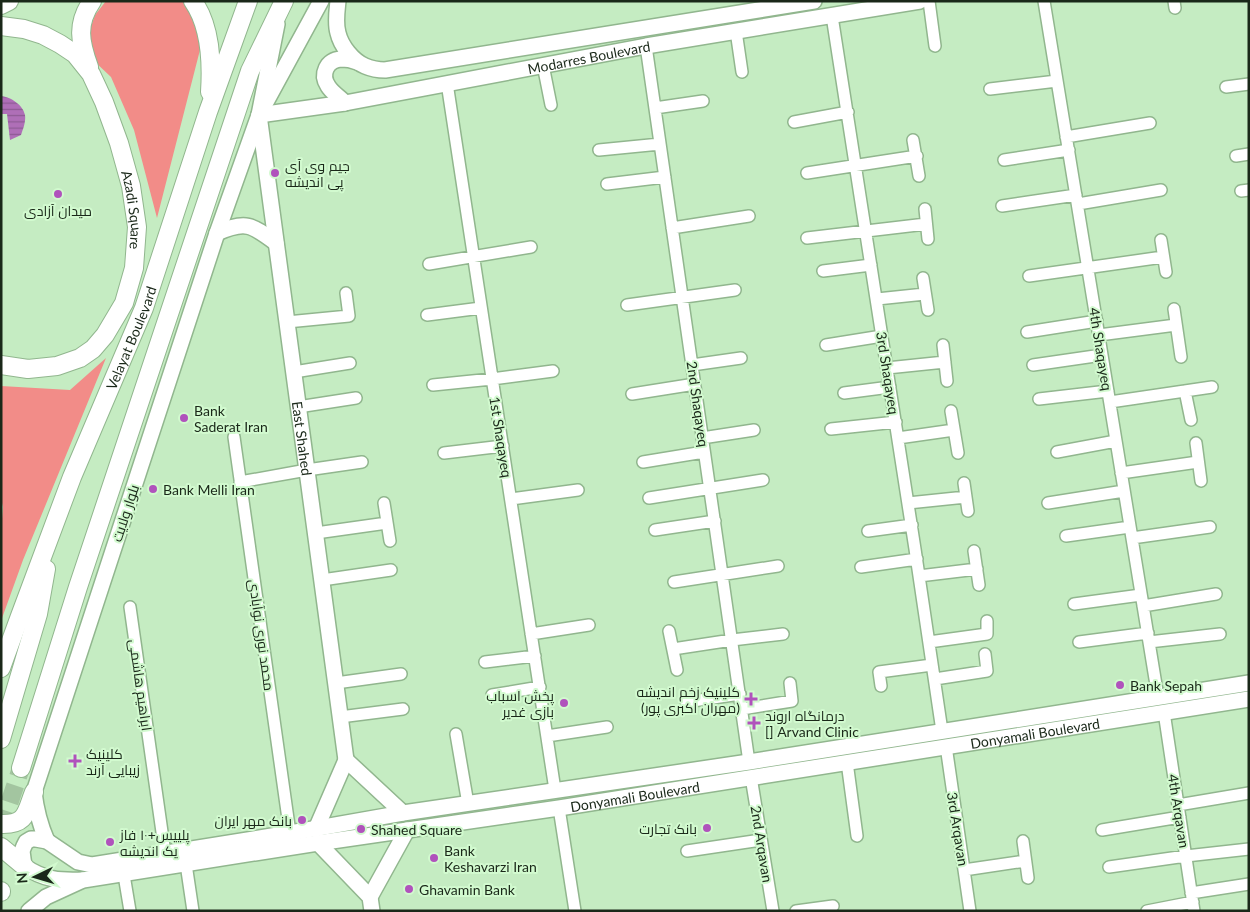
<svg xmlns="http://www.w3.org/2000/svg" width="1250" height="912" font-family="Lato,Cairo,sans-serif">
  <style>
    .green { fill: #f28c88 }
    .water { fill: url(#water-rules) }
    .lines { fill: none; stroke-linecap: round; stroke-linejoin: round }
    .primary-tunnel { stroke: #a3c5a0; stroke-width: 18; stroke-dasharray: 18 9; stroke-linecap: butt }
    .street-casing { stroke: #91b68e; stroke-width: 14 }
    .secondary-casing { stroke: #91b68e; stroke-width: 18 }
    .primary-casing { stroke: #91b68e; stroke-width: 20 }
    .street { stroke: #fff; stroke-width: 11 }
    .secondary { stroke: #fff; stroke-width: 15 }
    .primary { stroke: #fff; stroke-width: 18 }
    .poi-dot { fill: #b052bc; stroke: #d2facf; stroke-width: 2 }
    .labels { text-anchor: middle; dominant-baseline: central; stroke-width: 4; stroke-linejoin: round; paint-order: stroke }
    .street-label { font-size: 14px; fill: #1a2819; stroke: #d2facf }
    .poi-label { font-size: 14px; fill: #1a2819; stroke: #d2facf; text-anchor: start }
  </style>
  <defs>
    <pattern id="water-rules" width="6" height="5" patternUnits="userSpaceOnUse" patternTransform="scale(1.25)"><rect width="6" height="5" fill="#af6fb7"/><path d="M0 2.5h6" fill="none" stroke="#8e5b94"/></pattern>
  </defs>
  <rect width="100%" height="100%" fill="#c5ecc2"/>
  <path class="green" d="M106,1H184L193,12L201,46L157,218L134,130L111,77L92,59L89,32L95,15Z
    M106,358L23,560L1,621V531L3,507L1,499V386L70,390Z"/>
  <path class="water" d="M1,96C11,97 23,105 25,115C26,122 23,129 21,135L10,140L7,114H1Z"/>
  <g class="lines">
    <path class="primary-tunnel" d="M1,828L21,768"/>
    <defs>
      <path id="street" d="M929,1L935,46
        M1044,1L1158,697
        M1174,1L1175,8
        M832,16L915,549L942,731
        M736,31L742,72
        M646,46L749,762
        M543,65L551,105
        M447,83L555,790
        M1226,87L1249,84
        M990,89L1057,81
        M655,108L703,101
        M794,122L848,112
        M1066,137L1150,123
        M913,140L919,176
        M599,150L660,144
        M1236,156L1249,154
        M1004,160L1069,150
        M807,173L917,156
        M607,184L665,177
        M1241,191L1249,190
        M1078,204L1161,190
        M1002,206L1076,195
        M925,209L928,239
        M672,228L749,216
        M807,238L926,224
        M1161,240L1166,272
        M429,264L531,247
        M823,271L871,265
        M1029,276L1163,257
        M923,278L928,310
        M877,299L925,294
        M627,305L735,290
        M1174,309L1181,357
        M427,315L481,308
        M287,322L349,316L346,293
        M1027,332L1097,321
        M1099,335L1176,325
        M826,345L882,336
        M943,345L947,381
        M692,365L741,358
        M1033,365L1102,355
        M887,368L945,362
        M294,372L350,363
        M433,385L492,379L553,371
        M1185,391L1191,420
        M844,393L890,387
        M632,394L695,384
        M1039,399L1108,391
        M1110,402L1212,387
        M298,407L356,398
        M951,411L958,453
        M831,429L896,422
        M234,437L290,833
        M702,438L754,430
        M898,438L954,430
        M1196,443L1201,481
        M1057,452L1116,441
        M444,453L503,446
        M643,462L704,452
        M1121,473L1198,462
        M240,482L307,470L362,462
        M964,483L968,511
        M649,498L763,480
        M511,499L578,490
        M384,503L390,541
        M908,503L966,497
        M1048,503L1124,491
        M655,530L715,521
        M868,531L912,525
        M316,533L387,523
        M1066,536L1130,527
        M1132,538L1210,527
        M974,551L979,585
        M861,567L917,559
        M919,576L977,569
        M322,580L391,570
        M674,582L778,566
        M1074,604L1141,595
        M1143,606L1216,594
        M130,607L165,853
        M669,631L677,670
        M531,634L589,625
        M929,642L987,634V621
        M1079,642L1148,633
        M1149,642L1220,634
        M673,649L732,640L783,634
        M485,662L535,656
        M935,679L987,671L985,654
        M336,683L401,674
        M881,686L879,672L932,665
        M492,695L540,687
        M686,702L740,694
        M742,709L792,701L790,683
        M1164,712L1194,911
        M340,717L403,709
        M456,734L468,804
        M547,736L607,727
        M946,746L970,911
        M847,762L857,836
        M751,777L773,911
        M1178,805L1249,793
        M559,808L575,911
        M1102,830L1180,817
        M1023,841L1028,878
        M687,851L761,840
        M186,864L193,911
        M1109,867L1186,856L1249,849
        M964,870L1025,861
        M124,875L130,911
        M1191,893L1249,884
        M796,911L833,906
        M1147,911L1193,902"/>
      <g id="secondary">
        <path d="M338,1C337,11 335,23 338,33C341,46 353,61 365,66C372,69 378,70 385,70L814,1"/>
        <path id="s1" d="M277,24L259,115L346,760"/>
        <path d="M345,103C340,97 332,93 328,86C320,74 327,60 341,59C346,59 352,60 357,62"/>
        <path id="s2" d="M259,115L345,103L646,46L920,1"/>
        <path d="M217,233C246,220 252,225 276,243"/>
        <path d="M346,760L403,813"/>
        <path d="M316,829L346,760"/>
        <path d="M47,841C40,825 36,810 34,792L217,233L259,115L321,1"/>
        <path d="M318,843L370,897L372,911"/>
        <path d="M83,880C60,881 44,880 24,866L22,851L24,846L26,842L31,839H36L47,841L78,862L92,865L290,833L403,813L749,762L1249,683"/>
        <path d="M370,897L407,830"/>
        <path id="s3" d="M29,911L46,897L83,880L318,843L559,808L1249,699"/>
      </g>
      <g id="primary">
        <path d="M193,1C211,27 212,62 210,92"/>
        <path d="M1,5L9,1"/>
        <path id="s4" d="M1,26L24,29L43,35L60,44L75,54L91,74L104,102L119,143L131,186L137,227L134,268L124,303L105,335L93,349L80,358L57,366L28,369L1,365"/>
        <path d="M89,67C80,42 76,24 92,1"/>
        <path id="s5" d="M1,668L20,616L72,477L144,308L208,112L248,1"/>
        <path d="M1,739L38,614L46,569"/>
        <path d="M21,768L78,587L250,71L284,1"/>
        <path d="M1,824C27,825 26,812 34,792"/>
        <path d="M1,847L24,866"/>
        <path d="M1,891V892"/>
      </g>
    </defs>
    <use href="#street" class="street-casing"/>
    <use href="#secondary" class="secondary-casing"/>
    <use href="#primary" class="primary-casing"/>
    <use href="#street" class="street"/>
    <use href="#secondary" class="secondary"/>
    <use href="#primary" class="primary"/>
  </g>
  <g class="poi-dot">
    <circle cx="275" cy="173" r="5"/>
    <circle cx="58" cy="194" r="5"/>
    <circle cx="184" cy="418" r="5"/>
    <circle cx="153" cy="489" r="5"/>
    <circle cx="1120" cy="685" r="5"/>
    <path d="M748.5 691.5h5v5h5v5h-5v5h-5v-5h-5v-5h5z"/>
    <circle cx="564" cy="703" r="5"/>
    <path d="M751.5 715.5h5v5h5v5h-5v5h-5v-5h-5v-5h5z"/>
    <path d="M72.5 753.5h5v5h5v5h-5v5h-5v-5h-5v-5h5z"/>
    <circle cx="302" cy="820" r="5"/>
    <circle cx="707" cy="828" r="5"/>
    <circle cx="361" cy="829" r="5"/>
    <circle cx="110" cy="842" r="5"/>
    <circle cx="434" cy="858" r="5"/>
    <circle cx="409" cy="889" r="5"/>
  </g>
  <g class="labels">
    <g class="street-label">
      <text stroke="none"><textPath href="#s2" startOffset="335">Modarres Boulevard</textPath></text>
      <text stroke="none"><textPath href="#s4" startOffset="249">Azadi Square</textPath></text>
      <text stroke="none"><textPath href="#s5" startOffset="355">Velayat Boulevard</textPath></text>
      <text transform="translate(1101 349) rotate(81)">4th Shaqayeq</text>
      <text transform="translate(888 373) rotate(81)">3rd Shaqayeq</text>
      <text transform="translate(698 404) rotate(82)">2nd Shaqayeq</text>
      <text transform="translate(501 437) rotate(81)">1st Shaqayeq</text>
      <text stroke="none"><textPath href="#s1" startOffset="419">East Shahed</textPath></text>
      <text transform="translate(125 513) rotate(-72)">بلوار ولایت</text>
      <text transform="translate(262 635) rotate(82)">محمد نوری نوآبادی</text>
      <text transform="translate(141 685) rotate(82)">ابراهیم هاشمی</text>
      <text stroke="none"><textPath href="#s3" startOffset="1026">Donyamali Boulevard</textPath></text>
      <text stroke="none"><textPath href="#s3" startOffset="621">Donyamali Boulevard</textPath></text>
      <text transform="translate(1179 811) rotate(81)">4th Arqavan</text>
      <text transform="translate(958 829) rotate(81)">3rd Arqavan</text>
      <text transform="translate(762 844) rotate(81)">2nd Arqavan</text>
    </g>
    <g class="poi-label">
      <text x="285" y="165">جیم وی آی<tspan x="285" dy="16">پی اندیشه</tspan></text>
      <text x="58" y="210" text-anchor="middle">میدان آزادی</text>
      <text x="194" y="410">Bank<tspan x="194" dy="16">Saderat Iran</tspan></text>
      <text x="163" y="489">Bank Melli Iran</text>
      <text x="1130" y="685">Bank Sepah</text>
      <text x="740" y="691" text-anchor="end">کلینیک زخم اندیشه<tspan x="740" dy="16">(مهران اکبری پور)</tspan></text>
      <text x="554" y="695" text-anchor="end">پخش اسباب<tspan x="554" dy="16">بازی غدیر</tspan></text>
      <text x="765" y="715">درمانگاه اروند<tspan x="765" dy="16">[] Arvand Clinic</tspan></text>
      <text x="86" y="753">کلینیک<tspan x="86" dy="16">زیبایی آرند</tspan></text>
      <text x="292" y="820" text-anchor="end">بانک مهر ایران</text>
      <text x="697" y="828" text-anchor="end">بانک تجارت</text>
      <text x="371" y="829">Shahed Square</text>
      <text x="120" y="834">پلییس+١٠ فاز<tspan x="120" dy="16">یک اندیشه</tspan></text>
      <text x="444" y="850">Bank<tspan x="444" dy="16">Keshavarzi Iran</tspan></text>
      <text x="419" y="889">Ghavamin Bank</text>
    </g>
  </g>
  <rect width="1250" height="912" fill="none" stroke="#1a2819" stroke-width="5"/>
  <g transform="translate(35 877) rotate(265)" stroke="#d2facf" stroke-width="4" paint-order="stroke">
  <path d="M0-4L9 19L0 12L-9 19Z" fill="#1a2819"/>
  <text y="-8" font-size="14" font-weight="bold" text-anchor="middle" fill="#1a2819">N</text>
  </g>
</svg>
